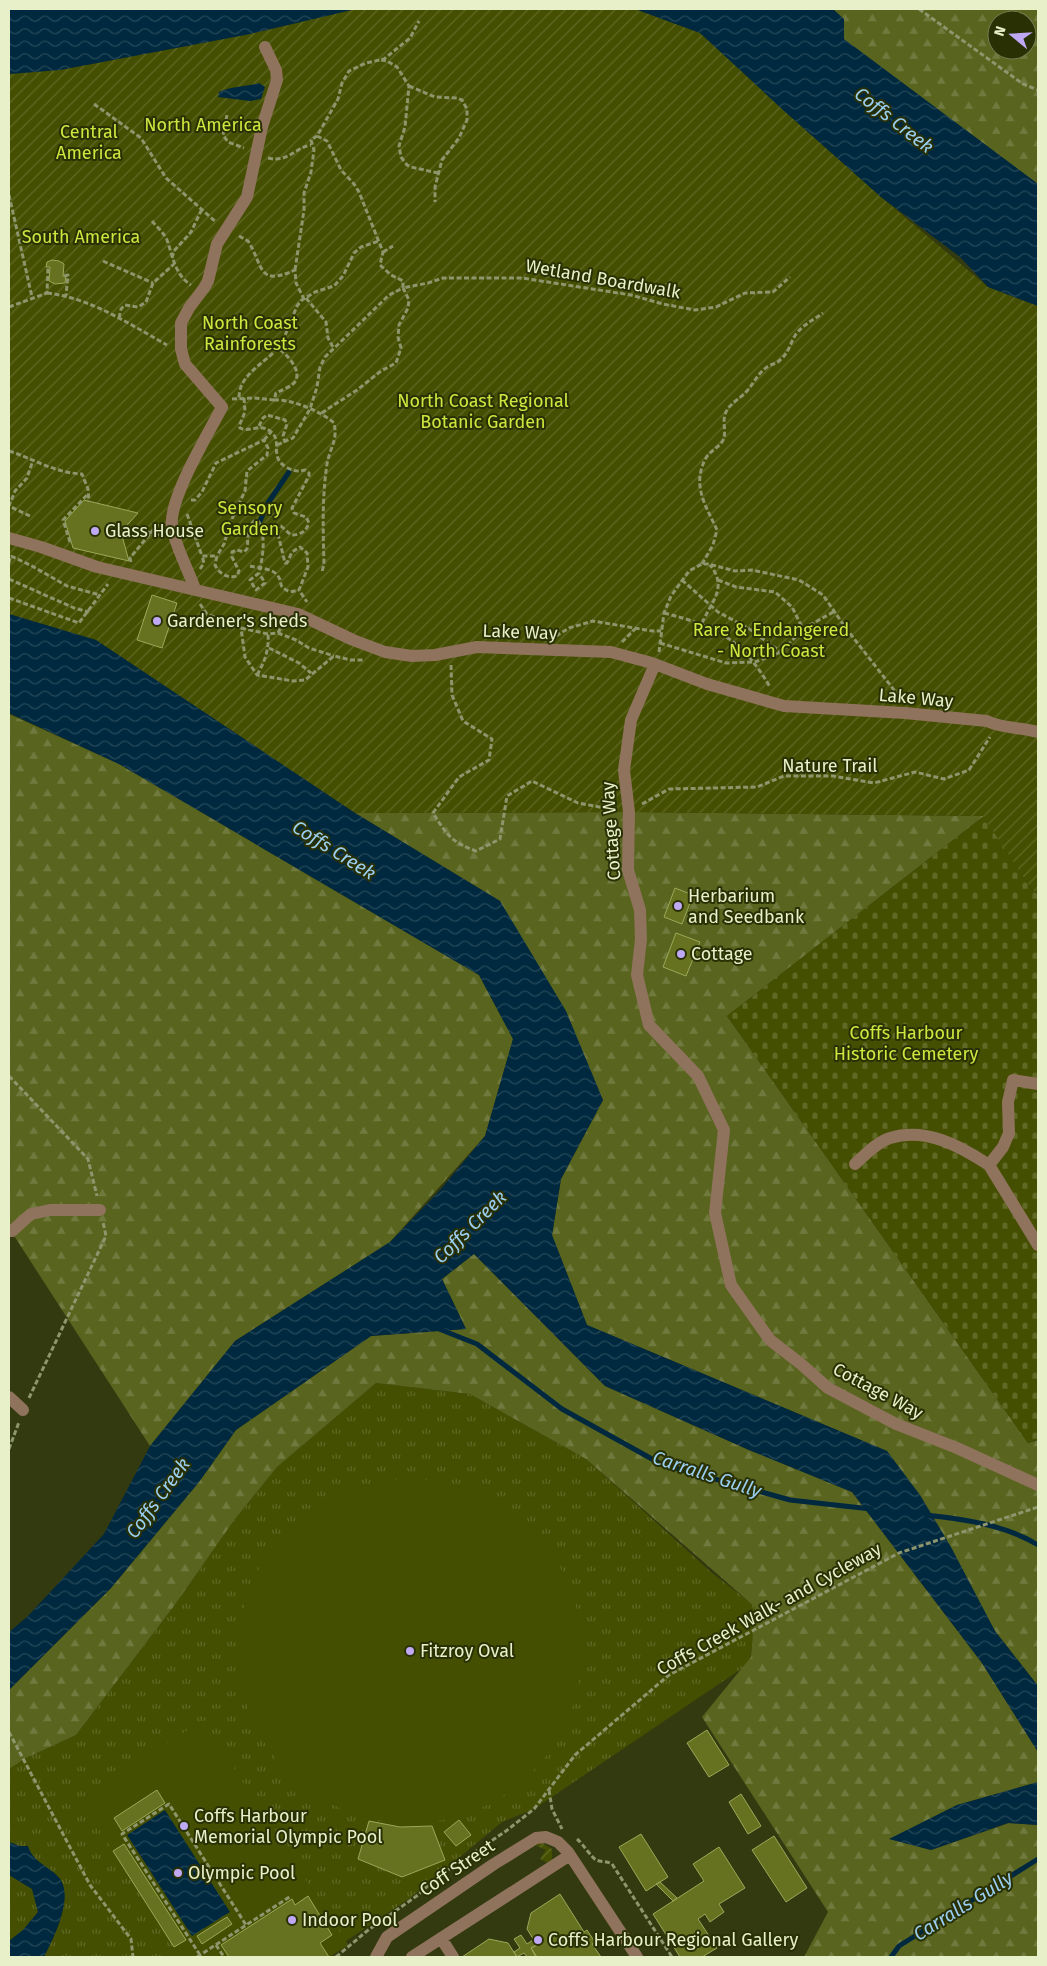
<svg xmlns="http://www.w3.org/2000/svg" width="1047" height="1966" font-family="'Fira Sans',sans-serif">
  <style>
    .grass { fill: url(#grass-tufts) }
    .forest { fill: url(#forest-firs); fill-rule: evenodd }
    .cemetery { fill: url(#cemetery-stones) }
    .garden { fill: url(#garden-furrows) }
    .pitch { fill: #454f01 }
    .water { fill: url(#water-waves) }
    .lines { fill: none; stroke-linecap: round; stroke-linejoin: round }
    .stream { stroke: #00293f; stroke-width: 5 }
    .building { fill: #667220; stroke: #9aa959 }
    .path { stroke: #8e966e; stroke-width: 3; stroke-dasharray: 5 2.5; stroke-linecap: butt }
    .minor { stroke: #8f735d; stroke-width: 12 }
    .poi-dot { fill: #bfa8f4; stroke: #293004; stroke-width: 2 }
    .labels { text-anchor: middle; dominant-baseline: central; stroke-width: 4; stroke-linejoin: round; paint-order: stroke }
    .park-label { font-size: 18px; fill: #cee740; stroke: #293004 }
    .street-label { font-size: 18px; fill: #e7f0c9; stroke: #293004 }
    .poi-label { font-size: 18px; fill: #e7f0c9; stroke: #293004; text-anchor: start }
    .water-label { font-size: 19px; font-style: italic; fill: #99cef1; stroke: #293004 }
  </style>
  <defs>
    <pattern id="grass-tufts" width="24" height="20" patternUnits="userSpaceOnUse" patternTransform="scale(1.25)"><rect width="24" height="20" fill="#454f01"/><path d="M3 7l-1-3M5 7V3M7 7l1-3M15 17l-1-3M17 17v-4M19 17l1-3" fill="none" stroke="#606925"/></pattern>
    <pattern id="forest-firs" width="22" height="20" patternUnits="userSpaceOnUse" patternTransform="scale(1.25)"><rect width="22" height="20" fill="#59641f"/><path d="M5 1l3.5 6h-7zM16 11l3.5 6h-7z" fill="#717a3e"/></pattern>
    <pattern id="cemetery-stones" width="16" height="16" patternUnits="userSpaceOnUse" patternTransform="scale(1.25)"><rect width="16" height="16" fill="#454f01"/><path d="M2 7V4a2 2 0 0 1 4 0v3zM10 15v-3a2 2 0 0 1 4 0v3z" fill="#606925"/></pattern>
    <pattern id="garden-furrows" width="10" height="10" patternUnits="userSpaceOnUse" patternTransform="scale(1.25)"><rect width="10" height="10" fill="#454f01"/><path d="M-1 1l2-2M0 10L10 0M9 11l2-2" fill="none" stroke="#606925"/></pattern>
    <pattern id="water-waves" width="16" height="10" patternUnits="userSpaceOnUse" patternTransform="scale(1.25)"><rect width="16" height="10" fill="#00293f"/><path d="M0 5q4-4 8 0t8 0" fill="none" stroke="#254859"/></pattern>
  </defs>
  <rect width="100%" height="100%" fill="#333a0f"/>
  <path class="grass" d="M376,1383L470,1394L586,1459L712,1573L756,1607L750,1663L534,1809L502,1822L410,1898L346,1941L348,1945L329,1957H44C54,1937 72,1903 61,1880C58,1874 46,1868 40,1863C27,1853 26,1848 9,1842V1769L26,1758L76,1735L174,1606L235,1519L277,1467Z
    M9,1875L32,1889L38,1912L23,1930L9,1941Z"/>
  <path class="forest" d="M829,9H1038V184L843,39ZM997,20H1027V50H997Z
    M9,714L119,764L479,975L513,1039L485,1136L390,1242L235,1341L150,1446L9,1228Z
    M629,812L984,816L727,1016L1028,1443L1038,1440V1686L995,1631L887,1451L587,1325L552,1235L561,1179L603,1100L500,901L355,813Z
    M474,1254L605,1386L749,1450L852,1492L982,1663L1038,1752V1782L957,1805L890,1839L931,1850L1009,1823L1038,1825V1957H804L828,1912L702,1717L751,1657L755,1607L586,1459L470,1394L376,1383L277,1467L235,1519L174,1606L76,1735L26,1758L9,1769V1690L111,1588L199,1482L236,1430L371,1336L466,1329L442,1279Z"/>
  <path class="cemetery" d="M984,816L1032,890L1038,894V1439L1028,1443L727,1016Z"/>
  <path class="garden" d="M356,9H635L700,33L881,197L988,287L1038,306V894L1032,890L983,816L629,812L355,813L96,640L9,614V74L60,70L250,34Z
    M542,1843L552,1849V1859L548,1863L540,1859L546,1850L535,1845Z"/>
  <path class="pitch" d="M238 1651a172 172 0 1 1 344 0a172 172 0 1 1-344 0Z
    M203,1720L348,1945L329,1957H181L80,1800Z"/>
  <path class="water" d="M9,9H356L250,34L60,70L9,74Z
    M635,9H833L844,19V39L1038,184V306L988,287L960,257L881,197L783,110L700,33Z
    M259,83L265,87L261,99L250,101L218,97L219,92C232,86 245,87 259,83Z
    M9,614L96,640L355,813L500,901L566,1011L603,1100L561,1179L552,1235L587,1325L887,1451L920,1495L951,1547L995,1631L1038,1686V1752L982,1663L852,1492L749,1450L605,1386L474,1254L442,1279L466,1329L371,1336L236,1430L199,1482L111,1588L9,1690V1632L27,1617L104,1534L150,1446L235,1341L390,1242L440,1190L485,1136L513,1039L479,975L119,764L9,713Z
    M1038,1782V1825L1008,1823L931,1850L889,1839L957,1805Z
    M165,1810L230,1912L192,1936L127,1835Z
    M9,1842L20,1846H28C33,1863 50,1866 60,1879C74,1898 53,1939 44,1957H9V1941L23,1930L38,1912L32,1889L9,1875Z"/>
  <g class="lines">
    <path class="stream" d="M260,521L268,503L289,472
      M439,1329L477,1344L562,1409L661,1464L790,1500L871,1509
      M926,1515C963,1519 1006,1525 1038,1545
      M891,1957L899,1946L1038,1859"/>
  </g>
  <path class="building" d="M52,260L59,261L64,264L63,276H66L65,283L55,284L49,281L50,267H46L47,262Z
    M84,500L138,513L121,532L129,561L73,548L65,521Z
    M152,595L177,603L162,648L137,640Z
    M675,888L693,895L682,924L664,917Z
    M676,933L700,942L686,976L663,967Z
    M707,1730L729,1765L709,1777L687,1743Z
    M157,1790L165,1803L122,1831L114,1818Z
    M741,1794L761,1826L748,1834L729,1802Z
    M459,1820L471,1835L456,1846L444,1832Z
    M369,1821L400,1827L432,1826L445,1860L402,1877L358,1859Z
    M641,1834L668,1877L646,1891L619,1847Z
    M774,1836L807,1888L786,1902L752,1850Z
    M124,1844L186,1940L174,1947L113,1851Z
    M719,1847L745,1888L719,1904L724,1912L710,1922L705,1914L698,1919L717,1948L702,1957H680L653,1914L704,1881L693,1864Z
    M660,1882L677,1898L673,1901L656,1884Z
    M560,1894L584,1932L587,1930L595,1942L592,1944L601,1957H536L531,1948L537,1945L527,1929L531,1913Z
    M308,1896L332,1935L320,1943L329,1957H229L221,1945L292,1899L295,1905Z
    M227,1917L232,1924L202,1944L197,1936Z
    M521,1935L527,1944L533,1940L537,1945L531,1948L537,1957H527L524,1953L517,1957L514,1952L520,1948L514,1939Z
    M489,1939L508,1943L517,1957H462Z"/>
  <g class="lines">
    <path class="path" d="M919,9L1023,84L1038,90
      M381,60L387,61L397,67L409,86L405,127L399,146L401,157L407,165L411,167L438,173
      M409,86L435,97L457,98L462,100L467,109V120L459,138L442,160L435,187V202
      M94,104L141,138L166,178L216,222
      M227,115L223,135L228,142L244,148
      M317,136L327,141L341,170L354,184L359,192L383,252L380,265L391,275L403,281V288L428,283L443,278H522L631,295L663,304L695,310L716,307L745,293L773,292L790,277
      M268,158C288,163 294,148 311,145
      M9,195L32,297
      M152,221C157,227 164,233 167,240C173,257 175,275 191,285
      M239,236L248,241C264,266 257,287 295,270L296,283L304,299
      M383,252L393,246
      M172,258L174,251L191,232L202,209
      M103,261L153,283
      M295,270L304,210V193L311,172L314,150L311,140L317,136L338,99L342,83L349,71L366,63L384,59L410,38L419,21
      M64,276L68,275L66,295
      M47,293C91,298 129,324 167,345
      M306,298L326,322L328,338L334,349
      M9,307L47,293L48,267
      M119,318L121,309L125,305L138,307L146,302L153,283L174,264
      M278,348L284,338L297,306L302,300L315,292L334,286L343,276L354,253L361,247L379,241
      M244,398L245,412L239,426L240,428C250,433 259,423 270,431C284,441 268,456 286,467C293,471 298,472 305,470L309,473V476L292,508L294,513L306,517L309,523C306,531 301,535 291,535L281,526H279L277,530L285,563H287L292,552L300,547L307,553L308,567L299,590L307,602
      M232,399L254,398L274,400L276,393C281,390 289,388 294,383C304,371 286,354 278,348C264,364 239,374 239,398
      M274,400C291,399 321,411 334,423C338,441 330,447 327,464C322,497 323,530 324,564L322,572
      M259,426L263,418L267,415L285,420L287,424L283,436L285,442
      M264,440L271,432
      M277,445L293,438L310,409L317,387L320,367L325,357L389,295L403,288L409,300L408,308L399,325L398,337L401,348L396,363L381,371L357,390L320,414
      M9,451C34,459 55,473 82,474L88,489L89,502
      M191,500H195L202,492L216,463L264,440L268,448L267,455L247,471L245,491L231,521L224,544L217,556
      M187,514L202,556H217L215,565C219,573 227,579 237,576L239,571L232,557V552L237,550L244,552L247,549C249,538 245,531 254,521L259,522C266,538 263,556 259,573L250,580L256,590L265,583L259,573
      M30,516L9,506L15,491L27,478L33,460
      M125,527L161,535
      M70,542L63,520L88,494
      M11,556L32,566L67,586L100,595
      M131,562L130,558L158,524
      M9,563L11,555
      M702,564L713,545L717,530C706,506 691,485 706,458C710,451 718,448 722,442C728,433 721,422 726,412C730,403 741,398 747,391C754,383 758,373 767,367C771,364 777,364 780,360C789,353 790,343 796,334C803,325 813,320 823,313
      M250,566C258,568 273,568 278,576C284,585 276,585 290,592L299,590
      M200,569L204,563L202,556
      M9,579L74,608L89,612
      M682,580L718,612L748,628L781,652
      M718,580L736,587L775,592L792,607L803,629
      M9,598L79,623L108,584
      M200,604L207,614L241,628L245,657L257,675L293,681L305,680L334,656L351,660H363
      M664,613C716,626 742,639 770,687
      M702,623C712,601 728,587 710,565
      M241,628L268,634L278,633L296,640L309,648L334,656
      M278,633L283,623
      M556,636L569,628L593,621L652,631H661
      M622,642L635,629
      M660,643L726,663L755,662L781,652L803,629L835,611
      M269,648L299,663L311,673
      M659,652L664,613L671,596L689,571L702,564H709L735,571L752,570L799,580L823,595L845,627L901,699
      M451,665L452,695L463,721L492,739L489,760L459,777L433,813C447,835 451,842 476,851L500,839L507,796L532,781L578,803L616,810
      M257,675C265,661 269,650 268,634
      M642,804L669,789L757,787L784,776H833L874,783L915,772L944,779L969,770L990,737
      M9,1076L88,1159L97,1196
      M29,1398L106,1236L103,1222
      M9,1449L19,1422
      M9,1732L90,1885L131,1939L133,1957
      M549,1790L552,1809L562,1829
      M577,1839C583,1844 592,1858 596,1860C601,1862 607,1861 612,1864L672,1957
      M216,1945L224,1957
      M200,1955L122,1834L169,1804L246,1925
      M197,1957L291,1896
      M336,1957L367,1931L418,1895L436,1878L506,1831L534,1809L575,1755L669,1675L899,1553L1038,1507"/>
    <path class="minor" d="M9,538L41,547L97,567L298,614L353,640L385,652L412,656L435,655L477,647L611,652L652,663L707,684L784,706L905,713L987,721C1003,729 1021,727 1038,732
      M195,589C188,569 176,548 172,527C168,499 209,433 222,407L185,364L181,349V323L189,308L204,288L208,281L217,244L247,197L262,127L277,80L276,70L265,47
      M655,664L631,720L624,770L629,812L628,870L640,910L641,939L637,975L649,1025L698,1076L724,1130L715,1213L731,1285L770,1340L801,1364L828,1388L896,1424L957,1448L1038,1485
      M1038,1084L1013,1080L1008,1102L1009,1133L1003,1147L989,1165L1038,1245
      M855,1164C865,1155 877,1142 890,1138C926,1127 960,1146 989,1165
      M9,1231H12L31,1214L50,1210H100
      M9,1397L23,1410
      M441,1938L453,1957
      M376,1957L387,1937L494,1864L536,1838L546,1837L558,1842L568,1852L637,1957
      M412,1957L570,1855"/>
  </g>
  <g class="poi-dot">
    <circle cx="95" cy="531" r="5"/>
    <circle cx="157" cy="621" r="5"/>
    <circle cx="678" cy="906" r="5"/>
    <circle cx="681" cy="954" r="5"/>
    <circle cx="410" cy="1651" r="5"/>
    <circle cx="184" cy="1826" r="5"/>
    <circle cx="178" cy="1873" r="5"/>
    <circle cx="292" cy="1920" r="5"/>
    <circle cx="538" cy="1940" r="5"/>
  </g>
  <g class="labels">
    <g class="park-label">
      <text x="203" y="125">North America</text>
      <text x="89" y="132">Central<tspan x="89" dy="21">America</tspan></text>
      <text x="81" y="237">South America</text>
      <text x="250" y="323">North Coast<tspan x="250" dy="21">Rainforests</tspan></text>
      <text x="483" y="401">North Coast Regional<tspan x="483" dy="21">Botanic Garden</tspan></text>
      <text x="250" y="508">Sensory<tspan x="250" dy="21">Garden</tspan></text>
      <text x="771" y="630">Rare &amp; Endangered<tspan x="771" dy="21">- North Coast</tspan></text>
      <text x="906" y="1033">Coffs Harbour<tspan x="906" dy="21">Historic Cemetery</tspan></text>
    </g>
    <g class="street-label">
      <text transform="translate(603 279) rotate(10)">Wetland Boardwalk</text>
      <text transform="translate(520 632) rotate(2)">Lake Way</text>
      <text transform="translate(916 698) rotate(5)">Lake Way</text>
      <text x="830" y="766">Nature Trail</text>
      <text transform="translate(611 831) rotate(-94)">Cottage Way</text>
      <text transform="translate(878 1391) rotate(28)">Cottage Way</text>
      <text transform="translate(769 1609) rotate(-29)">Coffs Creek Walk- and Cycleway</text>
      <text transform="translate(457 1868) rotate(-34)">Coff Street</text>
    </g>
    <g class="poi-label">
      <text x="105" y="531">Glass House</text>
      <text x="167" y="621">Gardener's sheds</text>
      <text x="688" y="896">Herbarium<tspan x="688" dy="21">and Seedbank</tspan></text>
      <text x="691" y="954">Cottage</text>
      <text x="420" y="1651">Fitzroy Oval</text>
      <text x="194" y="1816">Coffs Harbour<tspan x="194" dy="21">Memorial Olympic Pool</tspan></text>
      <text x="188" y="1873">Olympic Pool</text>
      <text x="302" y="1920">Indoor Pool</text>
      <text x="548" y="1940">Coffs Harbour Regional Gallery</text>
    </g>
    <g class="water-label">
      <text transform="translate(894 120) rotate(38)">Coffs Creek</text>
      <text transform="translate(334 850) rotate(32)">Coffs Creek</text>
      <text transform="translate(470 1227) rotate(-45)">Coffs Creek</text>
      <text transform="translate(707 1474) rotate(18)">Carralls Gully</text>
      <text transform="translate(158 1498) rotate(-54)">Coffs Creek</text>
      <text transform="translate(963 1906) rotate(-32)">Carralls Gully</text>
    </g>
  </g>
  <rect width="1047" height="1966" fill="none" stroke="#e7f0c9" stroke-width="20"/>
  <g transform="translate(1012 35) rotate(288)"><circle r="24" fill="#293004" stroke="#757d53"/>
  <path d="M0-4L9 19L0 12L-9 19Z" fill="#bfa8f4"/>
  <text y="-8" font-size="14" font-weight="bold" text-anchor="middle" fill="#e7f0c9">N</text>
  </g>
</svg>
